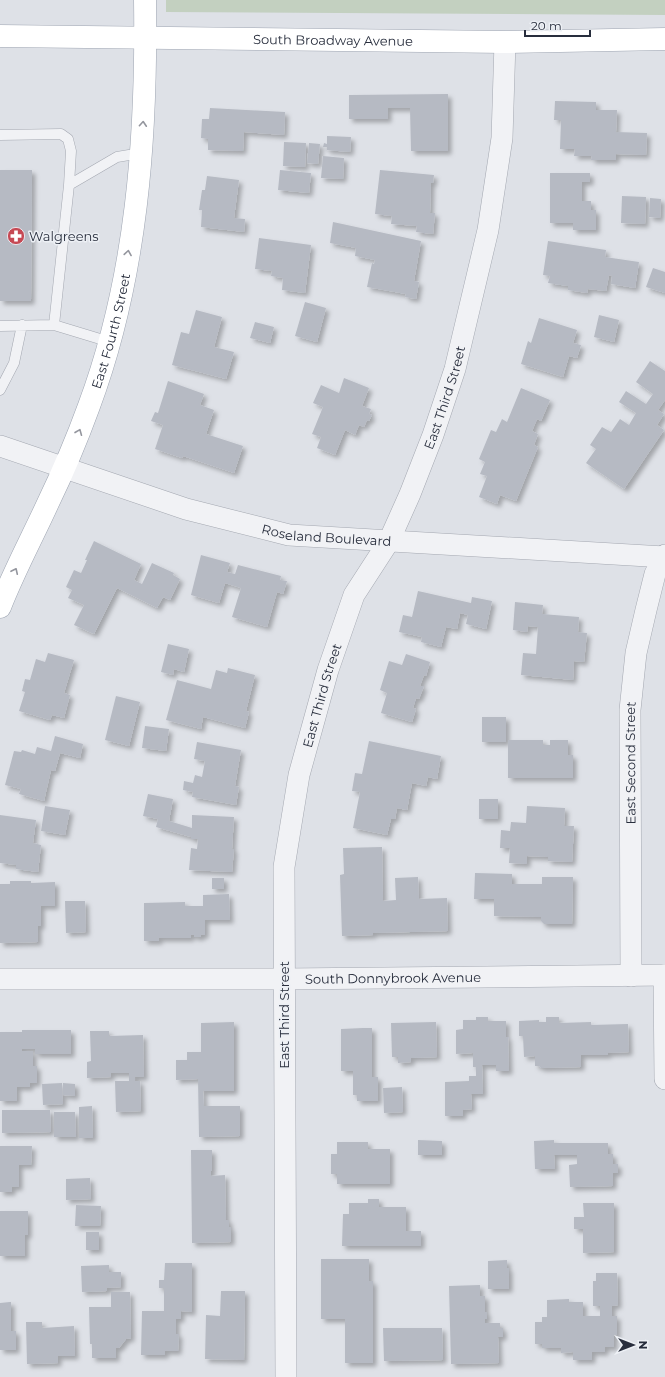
<svg xmlns="http://www.w3.org/2000/svg" width="665" height="1377" font-family="Montserrat,sans-serif">
  <style>
    .green { fill: #c3d0c0 }
    .building { fill: #b6bac3; filter: url(#shadow) }
    .lines { fill: none; stroke-linecap: round; stroke-linejoin: round }
    .service-casing { stroke: #a4a8b1; stroke-width: 11 }
    .minor-casing { stroke: #a4a8b1; stroke-width: 22 }
    .primary-casing { stroke: #9ea5b2; stroke-width: 23 }
    .service { stroke: #f1f2f5; stroke-width: 10 }
    .minor { stroke: #f1f2f5; stroke-width: 21 }
    .primary { stroke: #fff; stroke-width: 22 }
    .oneway { stroke: #94969e }
    .labels { text-anchor: middle; dominant-baseline: central; stroke-width: 3; stroke-linejoin: round; paint-order: stroke }
    .street-label { font-size: 13px; fill: #282e3d; stroke: #edf0f5 }
    .poi-label { font-size: 13px; fill: #282e3d; stroke: #edf0f5; text-anchor: start }
  </style>
  <defs>
    <filter id="shadow"><feDropShadow dx="3.5" dy="3.5" stdDeviation="2" flood-color="#0004"/></filter>
  </defs>
  <rect width="100%" height="100%" fill="#dee1e7"/>
  <path class="green" d="M166,0H665V15L166,12Z"/>
  <path class="building" d="M448,94V151H411L410,108H388V119H349V95Z
    M555,101L596,102V110H617L616,132L647,133L646,155L616,154V160H591L592,156H574L575,149H560L561,120H554Z
    M210,108L285,112L284,135L244,132L243,151L208,150V139L201,138L202,119H209Z
    M327,136L351,137L350,152L327,150V147H323L324,143L327,144Z
    M284,142L306,143L305,167L283,166Z
    M309,143L320,144L318,164L307,163Z
    M323,156L344,158L343,179L321,178Z
    M0,170H32L31,301H0Z
    M280,170L311,173L309,193L278,190Z
    M380,170L434,175L433,183H431L430,213H435L433,234L416,232L417,226L391,224L392,216L375,214Z
    M550,173H590V182H582V201H591V210H596V230H573V223H550Z
    M207,176L239,180L234,218L245,219L244,232L201,227L202,210H199L202,190H205Z
    M622,196L646,197L645,224L621,223Z
    M650,198L661,199L660,218L649,217Z
    M333,222L421,241L414,281L419,282L416,299L405,297L406,294L367,287L372,263L374,264L375,260L355,256L356,248L330,243Z
    M259,238L311,245L305,293L282,290L283,278L271,276L272,271L255,269Z
    M548,241L606,250L605,257L639,262L635,288L611,284L612,276L609,275L606,291L588,289L587,293L568,290V286L548,283L550,276L543,275Z
    M653,268L665,272V293L646,287Z
    M305,302L326,308L317,342L295,336Z
    M196,310L222,317L214,347L234,352L226,379L172,365L181,332L189,334Z
    M599,315L619,320L614,342L594,337Z
    M539,318L577,330L573,343L581,345L577,358L569,356L563,377L521,364L528,341L531,343Z
    M255,322L274,327L270,343L250,338Z
    M650,361L665,371V400L658,410L664,414L657,425L664,430L624,489L586,463L596,449L590,445L602,427L611,432L620,419L629,425L636,413L619,402L626,391L646,404L653,394L636,382Z
    M344,378L369,388L362,406L371,409L369,414L372,415L369,421L367,420L364,427L359,425L355,435L345,430L335,455L317,448L321,437L312,434L323,407L313,403L321,385L339,393Z
    M168,381L204,394L200,405L214,410L206,434L243,446L234,473L183,456L182,458L155,449L163,425L151,421L155,412L158,413Z
    M521,388L550,400L541,421L537,419L532,431L538,434L534,445L538,447L516,501L500,495L497,504L479,497L487,476L480,474L485,462L479,459L491,430L496,432L502,419L507,422Z
    M94,541L141,564L134,580L142,584L152,563L174,573L173,575L180,579L170,600L163,597L157,608L117,588L94,634L74,625L84,605L68,598L72,590L66,587L74,570L81,573L87,560H85Z
    M201,555L230,563L227,572L235,574L238,565L281,576L280,580L287,581L283,594L277,592L267,627L232,617L241,588L225,583L219,603L191,595Z
    M418,591L471,603L472,597L492,601L486,629L466,624L468,615L460,613L457,629L446,627L441,647L421,642L422,637L399,632L403,615L412,617Z
    M515,602L543,605L542,614L579,617L578,632L587,633L584,662L574,661L573,680L521,675L523,653L536,654L538,627L528,626L527,632L513,630Z
    M168,644L189,649L184,672L174,669L173,675L161,672Z
    M48,653L74,660L64,693L70,695L64,718L52,715L50,720L19,711L25,692L22,691L25,679L30,680L36,659L45,662Z
    M406,654L430,662L426,676L424,675L420,686H424L419,699L416,698L413,708L416,709L412,722L381,713L387,693L380,690L389,661L402,665Z
    M228,668L255,675L246,711L249,712L245,728L203,717L201,729L166,720L177,680L211,689L216,670L227,673Z
    M116,696L140,702L129,746L105,740Z
    M482,717H506V742H482Z
    M145,726L169,729L166,751L142,748Z
    M55,736L83,744L80,758L60,753L55,771L51,770L44,801L19,794L21,789L5,785L14,751L21,752L22,750L35,754L37,747L51,751Z
    M508,740H543V745H550V740H568V755H573V778H508Z
    M369,741L441,756L437,779L428,777L426,786L412,783L407,810L397,808L395,819H391L387,835L353,828L360,792L352,791L355,773L362,774Z
    M197,742L241,750L235,786L239,787L236,805L192,797L193,792L183,790L184,781L193,783L195,775L202,777L205,761L194,759Z
    M148,794L173,799L169,821L192,828V815L234,817L232,849H234L232,872L189,870L191,848L197,849L198,839H191V837L156,827L158,819L143,816Z
    M479,799H498V819H479Z
    M45,806L70,810L65,835L41,831Z
    M527,806L565,808L564,826H574L572,862L548,861V857L527,856V864L509,863L510,848H500L501,830L510,831L511,822L526,823Z
    M0,815L36,820L33,843L41,845L38,872L16,869V865L0,863Z
    M382,847L383,901L396,900L395,878L418,877L419,899L447,898L448,931L373,933V935L342,936L340,875L344,874L343,848Z
    M475,873L512,874V884H542V877H573L572,924H544L541,921V917L494,916V899H474Z
    M212,878H224V889H212Z
    M10,881H31V883L55,882V906H41V926H38V942L0,943V884H10Z
    M229,894L230,920H205V935H201V937H194V935H191V938H159V941H144V903L185,902V906H203V895Z
    M65,901H85L86,932L66,933Z
    M476,1017H488V1021H506V1037H508L509,1071H496V1065H482L483,1094H471L472,1109L463,1110V1116H445V1082L469,1081V1076H476V1067H473V1053L456,1054V1030L463,1029V1020H476Z
    M546,1017H559V1023L591,1022V1025L628,1024L629,1052L608,1053V1055H581V1067L541,1068L539,1066H535V1056L524,1057L523,1036H519V1021L539,1020V1022H546Z
    M234,1022V1091H203L204,1106H240V1136L199,1137L198,1079L176,1080V1060H187V1052H201V1023Z
    M436,1022L437,1057L411,1058V1062L398,1063V1057H392L391,1023Z
    M363,1028H372V1077H378V1101H357V1095H353V1071H341V1029Z
    M22,1030H71V1054H35V1049H22V1051H33V1066H37V1083H30V1087H17V1101H0V1032H22Z
    M90,1031H109V1036L143,1035L144,1077H135V1081H140L141,1111L116,1112L115,1081H129V1073H111V1077L87,1078V1062L91,1061Z
    M62,1083L63,1104L43,1105L42,1084Z
    M63,1083L75,1084V1096L63,1095Z
    M402,1087L403,1112L384,1113L383,1088Z
    M92,1106L93,1138H79V1107Z
    M2,1110H50L51,1132L2,1133Z
    M54,1112H75L76,1137H54Z
    M418,1140L442,1141V1155H418Z
    M554,1140V1143H608V1154H613V1164H618V1173H613V1186L570,1187L569,1165L577,1164V1155H554L555,1169H535L534,1141Z
    M337,1142H368V1149H390V1184H337V1174H331V1154H337Z
    M0,1146H32L31,1165H19V1187H12V1192H0Z
    M191,1150H212V1171H211V1176L225,1175L226,1220H229V1227H231V1242L192,1243Z
    M90,1178L91,1199L66,1200V1179Z
    M368,1199H379V1207H406V1231H421V1246H342L343,1214H349V1203H368Z
    M583,1203H614V1252L583,1253V1229H574V1217H584Z
    M76,1205L101,1206L100,1226H75Z
    M0,1211H28V1235H25V1256H0Z
    M86,1232H99V1250H86Z
    M321,1259H369V1281H373V1363H345V1319H321Z
    M507,1260V1268H509V1289H488V1261Z
    M165,1263H192V1312L181,1311V1319H176V1334H179L178,1351H165V1355H141L142,1311H164V1288H159V1280H164Z
    M109,1265V1272H121V1287L107,1288V1291L82,1292L81,1266Z
    M596,1273H617L618,1305L612,1306V1316H617V1335H614V1347H605V1352H592V1360H573V1352L561,1353V1348H542V1344H535V1322H542V1317H547V1300L569,1299V1302H583V1316H600V1306H593V1281H596Z
    M480,1285V1296H485V1312H487V1319H485V1323H500V1328H503V1337H498L499,1363L451,1364L449,1286Z
    M221,1291H245L244,1360L205,1359L206,1315L220,1316Z
    M111,1292H130L131,1338L126,1339L119,1348H116V1358H92V1344H90L89,1307H111Z
    M10,1302H11V1331H16V1350H0V1303Z
    M26,1322H42V1328L74,1326L75,1356H58V1363L27,1364Z
    M383,1328H442L443,1360L384,1361Z"/>
  <g class="lines">
    <defs>
      <path id="service" d="M0,135L61,134L68,139L71,151L69,185L117,157L141,153
        M54,325L69,185
        M0,326L54,325L110,342
        M0,390L14,363L22,325"/>
      <g id="minor">
        <path id="s1" d="M0,446L186,509L289,535L665,557"/>
        <path d="M664,975L665,1079"/>
        <path id="s2" d="M631,976L630,710L636,653L646,610L655,574L665,555"/>
        <path id="s3" d="M0,979H284L665,975"/>
        <path id="s4" d="M286,1377L284,867L299,775L328,670L354,595L389,541L410,494L433,435L455,369L488,230L502,138L505,42"/>
      </g>
      <g id="primary">
        <path id="s5" d="M0,36L505,42L665,39"/>
        <path id="s6" d="M0,607C14,571 32,538 48,503C63,472 77,439 89,406C137,277 147,137 145,0"/>
      </g>
    </defs>
    <use href="#service" class="service-casing"/>
    <use href="#minor" class="minor-casing"/>
    <use href="#primary" class="primary-casing"/>
    <use href="#service" class="service"/>
    <use href="#minor" class="minor"/>
    <use href="#primary" class="primary"/>
  </g>
  <defs><path id="oneway-chevron" d="M-2-3.5L2.5 0L-2 3.5" fill="none" stroke-width="1.6" stroke-linecap="round" stroke-linejoin="round"/></defs>
  <g class="oneway">
    <use href="#oneway-chevron" transform="translate(143 124) rotate(-86)"/>
    <use href="#oneway-chevron" transform="translate(128 253) rotate(-81)"/>
    <use href="#oneway-chevron" transform="translate(79 432) rotate(-68)"/>
    <use href="#oneway-chevron" transform="translate(15 571) rotate(-65)"/>
  </g>
  <defs>
    <symbol id="pharmacy-disc" viewBox="-11 -11 22 22"><circle r="9.5" fill="#c64954" stroke="#edf0f5"/><path d="M-2-6h4v4h4v4h-4v4h-4v-4h-4v-4h4Z" fill="#fff"/></symbol>
  </defs>
  <g fill-rule="evenodd">
    <use href="#pharmacy-disc" x="6" y="226" width="20" height="20"/>
  </g>
  <g class="labels">
    <g class="street-label">
      <text stroke="none"><textPath href="#s5" startOffset="333">South Broadway Avenue</textPath></text>
      <text stroke="none"><textPath href="#s6" startOffset="298">East Fourth Street</textPath></text>
      <text stroke="none"><textPath href="#s4" startOffset="1010">East Third Street</textPath></text>
      <text stroke="none"><textPath href="#s1" startOffset="340">Roseland Boulevard</textPath></text>
      <text stroke="none"><textPath href="#s4" startOffset="686">East Third Street</textPath></text>
      <text stroke="none"><textPath href="#s2" startOffset="213">East Second Street</textPath></text>
      <text stroke="none"><textPath href="#s3" startOffset="393">South Donnybrook Avenue</textPath></text>
      <text transform="translate(284 1015) rotate(-90)">East Third Street</text>
    </g>
    <g class="poi-label">
      <text x="29" y="236">Walgreens</text>
    </g>
  </g>
  <g transform="translate(633 1345) rotate(90)" stroke="#edf0f5" stroke-width="3" paint-order="stroke">
  <path d="M0-3L7 15L0 10L-7 15Z" fill="#282e3d"/>
  <text y="-6" font-size="11" font-weight="bold" text-anchor="middle" fill="#282e3d">N</text>
  </g>
  <path d="M525 30v6h65v-6" fill="none" stroke="#282e3d" stroke-width="2"/>
  <text x="531" y="30" font-size="12" fill="#282e3d" stroke="#edf0f5" stroke-width="3" paint-order="stroke">20 m</text>
</svg>
